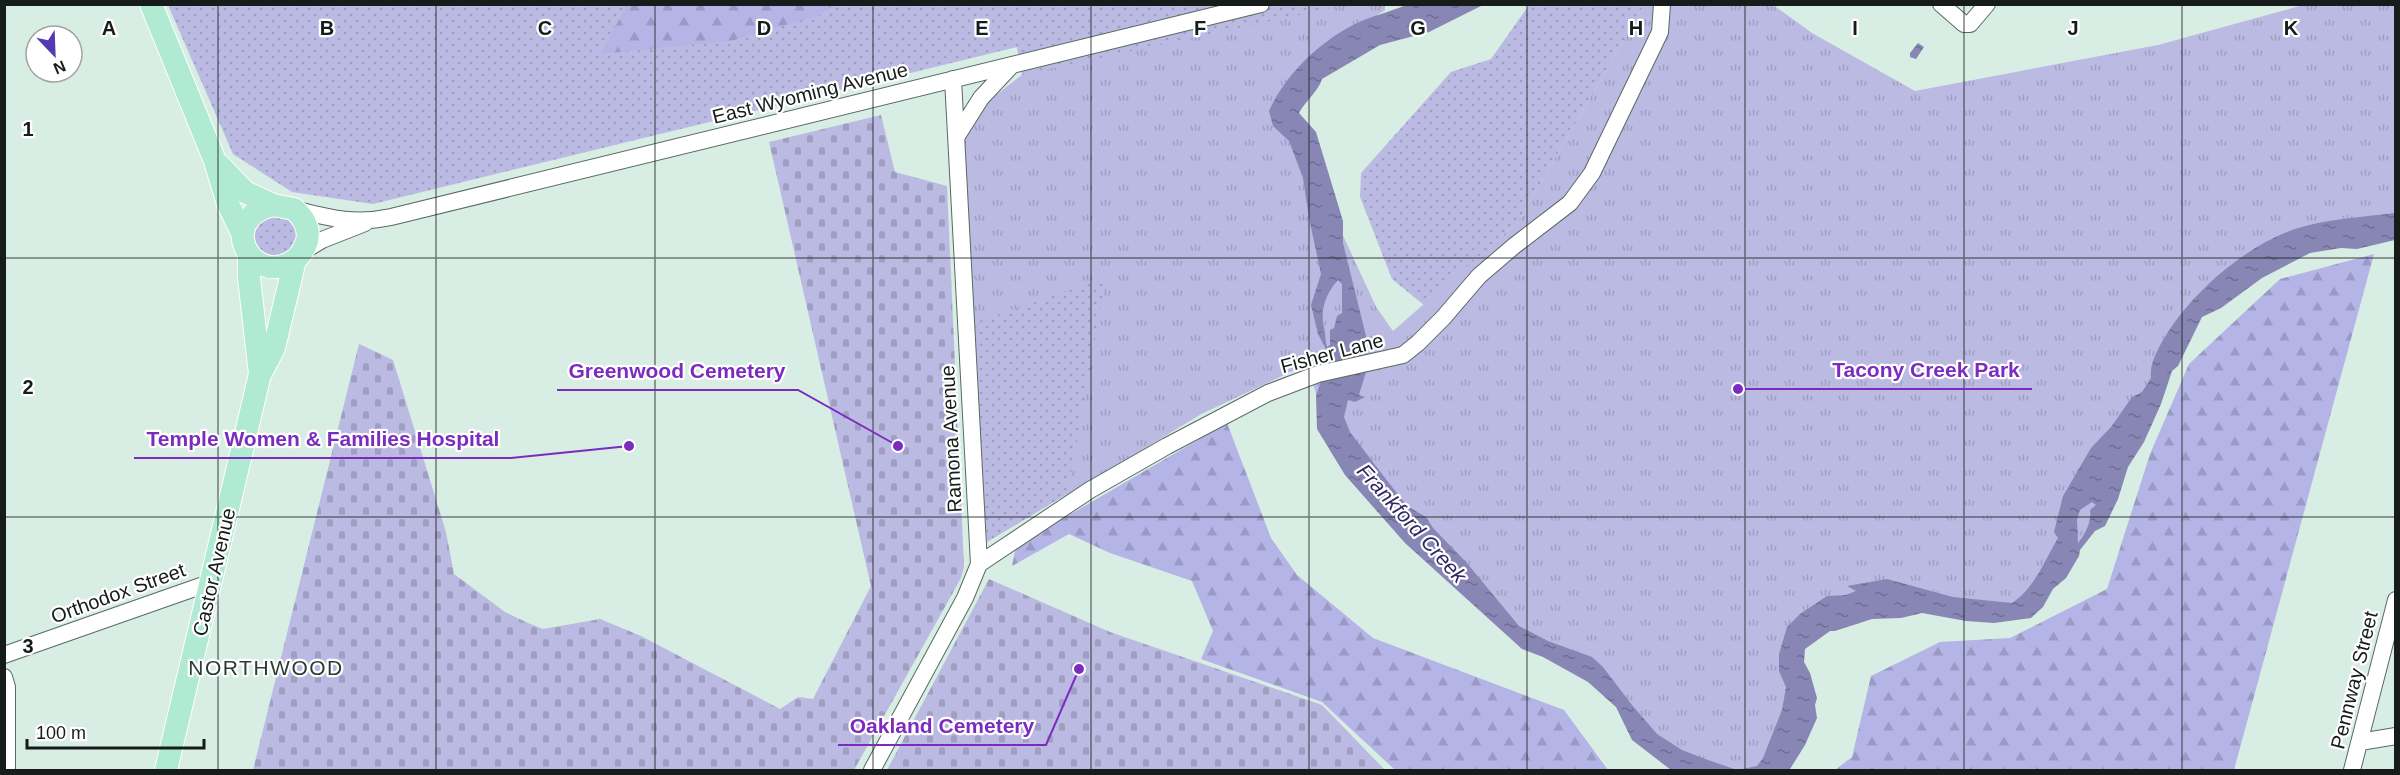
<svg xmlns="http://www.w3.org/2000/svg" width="2400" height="775" font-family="Arial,sans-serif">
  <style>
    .grass { fill: url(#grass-dots) }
    .forest { fill: url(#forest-firs) }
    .cemetery { fill: url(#cemetery-stones) }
    .park { fill: url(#park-tufts) }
    .water { fill: url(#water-ripples); fill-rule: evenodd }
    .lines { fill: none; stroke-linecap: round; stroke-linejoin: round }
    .minor-casing { stroke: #586a62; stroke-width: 18 }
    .major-casing { stroke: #fff; stroke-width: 24 }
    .minor { stroke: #fff; stroke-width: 16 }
    .major { stroke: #b0ead3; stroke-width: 22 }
    .grid { fill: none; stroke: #151c19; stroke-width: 1.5; stroke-opacity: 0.55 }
    .labels { text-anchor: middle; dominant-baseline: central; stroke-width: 4.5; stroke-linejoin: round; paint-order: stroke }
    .street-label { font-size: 20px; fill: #151c19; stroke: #fff }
    .water-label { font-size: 21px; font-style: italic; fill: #2f2560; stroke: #fff }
    .neighbourhood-label { font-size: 21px; letter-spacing: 1.5px; fill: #2b3c34; stroke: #fff }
    .grid-label { font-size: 20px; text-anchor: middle; font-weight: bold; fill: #151c19; stroke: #fff; stroke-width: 4.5; stroke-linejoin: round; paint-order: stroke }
    .leader { fill: none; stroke: #7b2cbf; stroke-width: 2 }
    .callout-dot { fill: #7b2cbf; stroke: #fff; stroke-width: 2 }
    .callout-label { font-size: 21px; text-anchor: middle; font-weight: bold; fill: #7b2cbf; stroke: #fff; stroke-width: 4.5; stroke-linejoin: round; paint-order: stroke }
  </style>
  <defs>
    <pattern id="grass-dots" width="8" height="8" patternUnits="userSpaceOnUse" patternTransform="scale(1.5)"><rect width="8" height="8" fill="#bbbae3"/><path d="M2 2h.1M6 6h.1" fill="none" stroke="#a09fc2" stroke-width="1.8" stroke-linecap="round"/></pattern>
    <pattern id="forest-firs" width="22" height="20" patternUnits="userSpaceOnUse" patternTransform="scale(1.5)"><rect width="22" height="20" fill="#b5b4e6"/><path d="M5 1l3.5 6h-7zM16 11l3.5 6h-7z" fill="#9b9ac5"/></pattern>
    <pattern id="cemetery-stones" width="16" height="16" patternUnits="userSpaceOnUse" patternTransform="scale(1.5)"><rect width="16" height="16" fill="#bbbae3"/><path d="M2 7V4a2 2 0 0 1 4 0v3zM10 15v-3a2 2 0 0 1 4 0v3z" fill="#a09fc2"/></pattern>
    <pattern id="park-tufts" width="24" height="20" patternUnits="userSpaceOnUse" patternTransform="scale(1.5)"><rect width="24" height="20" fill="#bbbae3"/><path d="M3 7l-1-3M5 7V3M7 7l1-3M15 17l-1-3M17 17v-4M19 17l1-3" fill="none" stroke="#a09fc2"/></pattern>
    <pattern id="water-ripples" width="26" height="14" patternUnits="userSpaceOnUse" patternTransform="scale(1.5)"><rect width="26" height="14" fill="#8886b5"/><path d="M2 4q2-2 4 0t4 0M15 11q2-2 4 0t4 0" fill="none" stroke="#6e6d92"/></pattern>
  </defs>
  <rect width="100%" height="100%" fill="#d8ede3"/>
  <path class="grass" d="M168,5H1385V10L1346,35L1288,117L1376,307L1393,332L1307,364L1201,414L987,542L970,324L977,110L1022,75L1017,47L373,204L292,192L233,154Z
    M1529,5H1644L1518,222L1424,305L1392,279L1360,197L1361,173L1451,72L1491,59Z
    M286,214L297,225L296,247L277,258C252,250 248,237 264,217Z"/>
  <path class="forest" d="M627,5V4L833,5L820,15L730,41L600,54Z
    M2374,254L2234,770H1835L1852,757L1871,676L1940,642L2010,638L2107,589L2150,454L2189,364L2280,279Z
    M1227,423L1271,538L1297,575L1373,638L1564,710L1608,770H1395L1322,702L1201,659L1213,631L1192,581L1110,553L1069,534L1012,566L1016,546Z"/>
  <path class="cemetery" d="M881,115L895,172L947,186L964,567L961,578L854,770H253L359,344L393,360L446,532L454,574L505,612L528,623L543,629L600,619L641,636L780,709L798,697L813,699L871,586L769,142Z
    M989,579L1110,632L1322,705L1385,770H887Z"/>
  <path class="park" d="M1345,5H1385V10L1346,35L1288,117L1376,307L1393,331L1518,222L1644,5H1773L1812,33L1915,91L2158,45L2303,5H2395V223L2320,233L2208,297L2121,468L2111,503L2026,613L1894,603L1786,646L1796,747L1767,770H1686L1605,687L1525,646L1325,424L1307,364L1201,414L1067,496L1106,278L970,324L964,134L977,110L1022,75Z"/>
  <path class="water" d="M1406,5H1483L1429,32L1380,45L1322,79C1319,90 1305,102 1299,113L1316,132L1343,221V243L1367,340L1366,372L1359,395L1365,397L1355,402L1348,400L1344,417L1350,432L1382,474L1407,506L1426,517L1433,528L1466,562L1519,626L1548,641L1592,657L1603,667L1632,705L1657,734L1682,750L1708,760L1737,770L1757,766L1763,758L1782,710L1786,687L1779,671V654L1787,627L1800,614L1827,596L1846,595L1856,591L1847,586L1887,579L1953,597L2012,603C2034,589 2045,560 2058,538L2054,532L2063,496L2091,448L2111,427L2132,397L2142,392L2151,378C2149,362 2160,345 2168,332C2196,289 2246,246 2295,229C2327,219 2362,217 2395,213V240L2357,249L2341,248L2310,253L2262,278L2221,308L2202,317L2178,366L2172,371L2161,404L2144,442L2128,467L2118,499L2105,526L2095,531L2080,550L2079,556L2066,578L2053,589L2043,607L2031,618L1994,623L1966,621L1922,613L1901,618L1872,619L1835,631H1830L1805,649L1804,662L1810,673L1817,698L1815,705L1817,718L1805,745L1790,769L1788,770H1671L1632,740L1616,707L1588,682L1543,657L1522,649L1405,543L1345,475L1317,429L1316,396L1329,355L1318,334L1311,305L1321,274L1309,218L1303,178L1289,141L1273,126L1269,111C1285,75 1319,42 1355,24C1371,16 1390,12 1406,5ZM1338,280L1342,284V313L1337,316L1334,328L1330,330V345L1327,347C1325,341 1326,335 1324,328C1320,311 1325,294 1338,280ZM2092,502L2096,505L2090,510C2092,522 2085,534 2078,543L2077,520L2080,510Z
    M1918,43L1924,47L1916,59L1910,57V53Z"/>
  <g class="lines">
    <defs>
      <path id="minor" d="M1941,4L1964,24H1970L1987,4
        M957,136L981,98L1012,65
        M294,209C330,218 354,225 391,217L1261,4
        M302,252L322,240L365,223
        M979,564L1090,490L1167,446L1268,393L1318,374L1403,355L1418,343L1443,318L1479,276L1514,246L1570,203L1592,173L1660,32L1662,4
        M4,655L212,582
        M4,677L7,687V770
        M2360,742L2396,736
        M872,770L965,598L979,564L953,79
        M2352,770L2396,600"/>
      <path id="major" d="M151,4L215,161L228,204L242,233
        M218,164L245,192L273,205
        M273,205L294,209C303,217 310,228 307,241C304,250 298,259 290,263C250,284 216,219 273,205Z
        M261,373L274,348L295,260
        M166,770L260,374L249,278V255"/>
    </defs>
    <use href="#minor" class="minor-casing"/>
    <use href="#major" class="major-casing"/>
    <use href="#minor" class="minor"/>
    <use href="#major" class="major"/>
  </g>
  <path class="grid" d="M218,4V770M436,4V770M655,4V770M873,4V770M1091,4V770M1309,4V770M1527,4V770M1745,4V770M1964,4V770M2182,4V770M4,258H2396M4,517H2396"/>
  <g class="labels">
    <g class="street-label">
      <text transform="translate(810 93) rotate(-14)">East Wyoming Avenue</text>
      <text transform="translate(1332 353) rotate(-15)">Fisher Lane</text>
      <text transform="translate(951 439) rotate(-93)">Ramona Avenue</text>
      <text transform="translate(214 572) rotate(-77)">Castor Avenue</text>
      <text transform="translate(118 593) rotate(-20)">Orthodox Street</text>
      <text transform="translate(2354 680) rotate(-76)">Pennway Street</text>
    </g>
    <g class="water-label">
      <text transform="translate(1412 523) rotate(48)">Frankford Creek</text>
    </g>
    <g class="neighbourhood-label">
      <text x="266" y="667">NORTHWOOD</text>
    </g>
  </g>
  <g class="grid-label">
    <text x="109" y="35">A</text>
    <text x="327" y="35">B</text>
    <text x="545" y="35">C</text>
    <text x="764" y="35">D</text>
    <text x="982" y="35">E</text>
    <text x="1200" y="35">F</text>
    <text x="1418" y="35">G</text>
    <text x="1636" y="35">H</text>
    <text x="1855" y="35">I</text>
    <text x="2073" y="35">J</text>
    <text x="2291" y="35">K</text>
    <text x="28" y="136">1</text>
    <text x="28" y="394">2</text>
    <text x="28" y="653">3</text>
  </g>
  <path class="leader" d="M1738 389L1820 389H2032M898 446L798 390H557M629 446L511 458H134M1079 669L1046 745H838"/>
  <g class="callout-dot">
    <circle cx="1738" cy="389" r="6"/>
    <circle cx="898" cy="446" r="6"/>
    <circle cx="629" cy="446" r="6"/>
    <circle cx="1079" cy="669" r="6"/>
  </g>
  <g class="callout-label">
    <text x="1926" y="377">Tacony Creek Park</text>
    <text x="677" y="378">Greenwood Cemetery</text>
    <text x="323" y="446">Temple Women &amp; Families Hospital</text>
    <text x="942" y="733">Oakland Cemetery</text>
  </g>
  <rect width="2400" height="775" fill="none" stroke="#151c19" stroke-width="12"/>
  <g transform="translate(54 54) rotate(157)"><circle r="28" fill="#ffffff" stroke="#a1a4a3" stroke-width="1.5"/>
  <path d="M0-4.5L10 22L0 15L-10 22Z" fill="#533ab2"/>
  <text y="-9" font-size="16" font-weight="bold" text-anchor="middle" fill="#151c19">N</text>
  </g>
  <path d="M27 739v9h177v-9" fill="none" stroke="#151c19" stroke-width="3"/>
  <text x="36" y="739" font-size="18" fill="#151c19" stroke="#ffffff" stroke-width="4.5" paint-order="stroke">100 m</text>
</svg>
